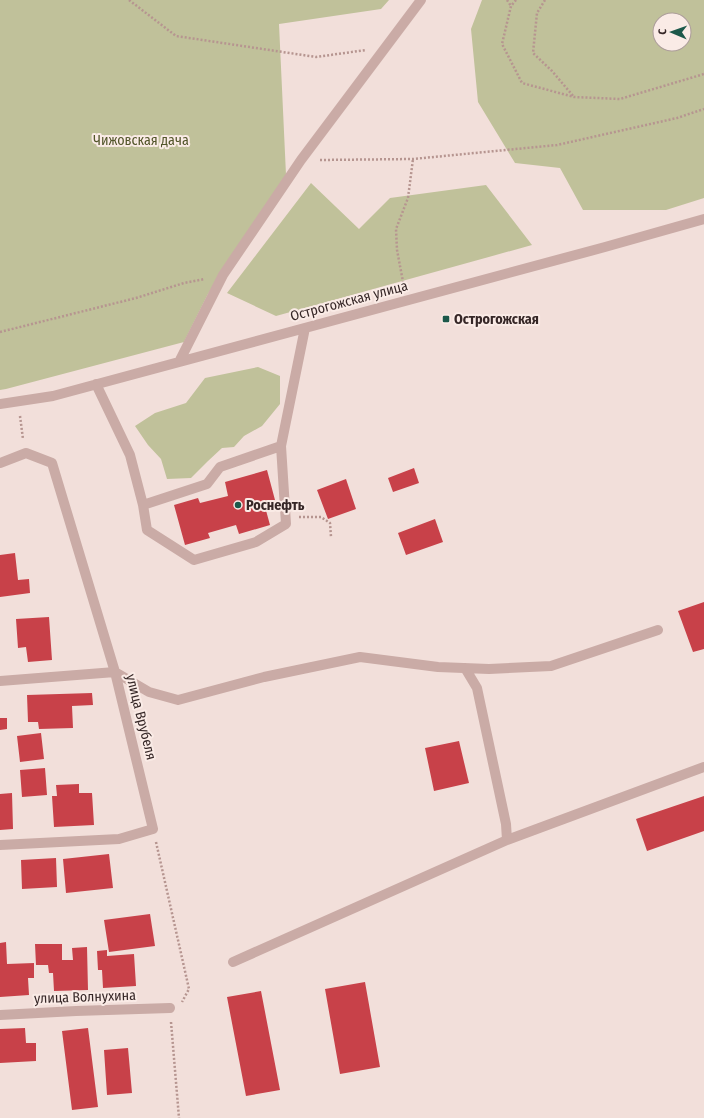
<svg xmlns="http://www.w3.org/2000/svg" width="704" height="1118" font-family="'Fira Sans Condensed',sans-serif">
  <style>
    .green { fill: #c0c19a; fill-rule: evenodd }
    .building { fill: #c84149 }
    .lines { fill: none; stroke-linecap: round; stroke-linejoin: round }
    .path { stroke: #b69590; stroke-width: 2.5; stroke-dasharray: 2 2; stroke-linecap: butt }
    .minor { stroke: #caaba6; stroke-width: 10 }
    .poi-dot { fill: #1c584a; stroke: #faebe6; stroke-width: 1.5 }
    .labels { text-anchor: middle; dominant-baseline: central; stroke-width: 4; stroke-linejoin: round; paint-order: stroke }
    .park-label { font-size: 14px; fill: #52552a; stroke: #faebe6 }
    .street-label { font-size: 14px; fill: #362727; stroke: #faebe6 }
    .poi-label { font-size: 14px; font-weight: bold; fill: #362727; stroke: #faebe6; text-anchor: start }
  </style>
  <rect width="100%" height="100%" fill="#f2dfda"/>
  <path class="green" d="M0,0H389L381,9L279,24L286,175L208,294L184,342L6,389L0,390Z
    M482,0H704V198L666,210H583L560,168L515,163L478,102L471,29ZM660,20H684V44H660Z
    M311,183L359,229L390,198L486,185L532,245L276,316L227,293Z
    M258,367L280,376V404L262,426L244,436L234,447L222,448L208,461L191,478L167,479L161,459L148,445L135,426L155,413L186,403L205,378Z"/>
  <path class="building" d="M414,468L419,483L393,492L388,478Z
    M267,470L275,500L264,503L270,525L239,534L236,525L208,533L210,538L185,545L174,505L198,498L200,503L228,496L225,482Z
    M346,479L356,509L328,519L317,490Z
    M435,519L443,542L406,555L398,533Z
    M15,553L18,580L29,579L30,593L0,597V555Z
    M704,602V649L693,652L678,611Z
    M49,617L52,660L28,662L26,647L18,648L16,619Z
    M92,693L93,705L72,706L73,728L39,729L38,722H28L27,695Z
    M0,718H7V729L0,730Z
    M41,733L44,759L20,762L17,736Z
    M459,741L469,783L434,791L425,748Z
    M45,768L47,795L22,797L20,770Z
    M79,784V793H92L94,825L54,827L52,796H57L56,785Z
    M12,793L13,829L0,830V794Z
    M704,796V831L647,851L636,819Z
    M109,854L113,888L66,893L63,859Z
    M56,858L57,887L22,889L21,860Z
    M150,914L155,946L109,952L104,920Z
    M6,942L7,964L34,963V978H28L29,995L0,997V943Z
    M35,944H62V960H73L72,948L87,947L88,990L54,991L53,973H49L48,965H36Z
    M107,950V956L134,954L136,986L103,988L102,970H98L97,951Z
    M365,982L380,1067L340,1074L325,989Z
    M261,991L280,1090L246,1096L227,997Z
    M25,1028L26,1043H36V1061L0,1063V1029Z
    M88,1028L98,1107L72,1110L62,1031Z
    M128,1048L132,1093L107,1095L104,1050Z"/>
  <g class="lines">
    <path class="path" d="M129,0L176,36L316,57L366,50
      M507,0L511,6
      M516,0L511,6L502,44L522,83L574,97L620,99L704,74
      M545,0L537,13L533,53L552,71L574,97
      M320,160L413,159L557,145L677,118L704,109
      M404,287L397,250L396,229L408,198L413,159
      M0,332L136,298L184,283L205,279
      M20,416L23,439
      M299,517H321L330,523L331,537
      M156,842L189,989L182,1002
      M171,1022L179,1118"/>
    <path class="minor" d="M179,362L223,275L301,160L421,0
      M96,384L130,455L143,505L207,484L220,467L281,446L305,328
      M0,404L53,396L605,247L704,219
      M0,463L26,453L52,463L115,672L153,829L119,839L0,845
      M143,505L147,530L194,560L256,542L286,524L281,446
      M465,668L477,688L506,824L507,840
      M0,681L115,672L149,692L178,700L264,677L360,657L438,667L489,669L551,666L658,630
      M233,962L507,840L704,767
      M0,1015L76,1011L170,1008"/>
  </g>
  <g class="poi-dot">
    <rect x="442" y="315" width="8" height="8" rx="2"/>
    <circle cx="238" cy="505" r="4"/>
  </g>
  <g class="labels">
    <g class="park-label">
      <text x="141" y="140">Чижовская дача</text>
    </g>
    <g class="street-label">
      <text transform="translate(349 301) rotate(-15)">Острогожская улица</text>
      <text transform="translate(141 717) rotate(76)">улица Врубеля</text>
      <text transform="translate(85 997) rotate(-2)">улица Волнухина</text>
    </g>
    <g class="poi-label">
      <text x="454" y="319">Острогожская</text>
      <text x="246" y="505">Роснефть</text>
    </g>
  </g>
  <g transform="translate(672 32) rotate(272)"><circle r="19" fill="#faebe6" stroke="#ac9d9a"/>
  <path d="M0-3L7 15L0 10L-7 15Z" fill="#1c584a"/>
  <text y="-6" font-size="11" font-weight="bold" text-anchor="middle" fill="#362727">С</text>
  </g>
</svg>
